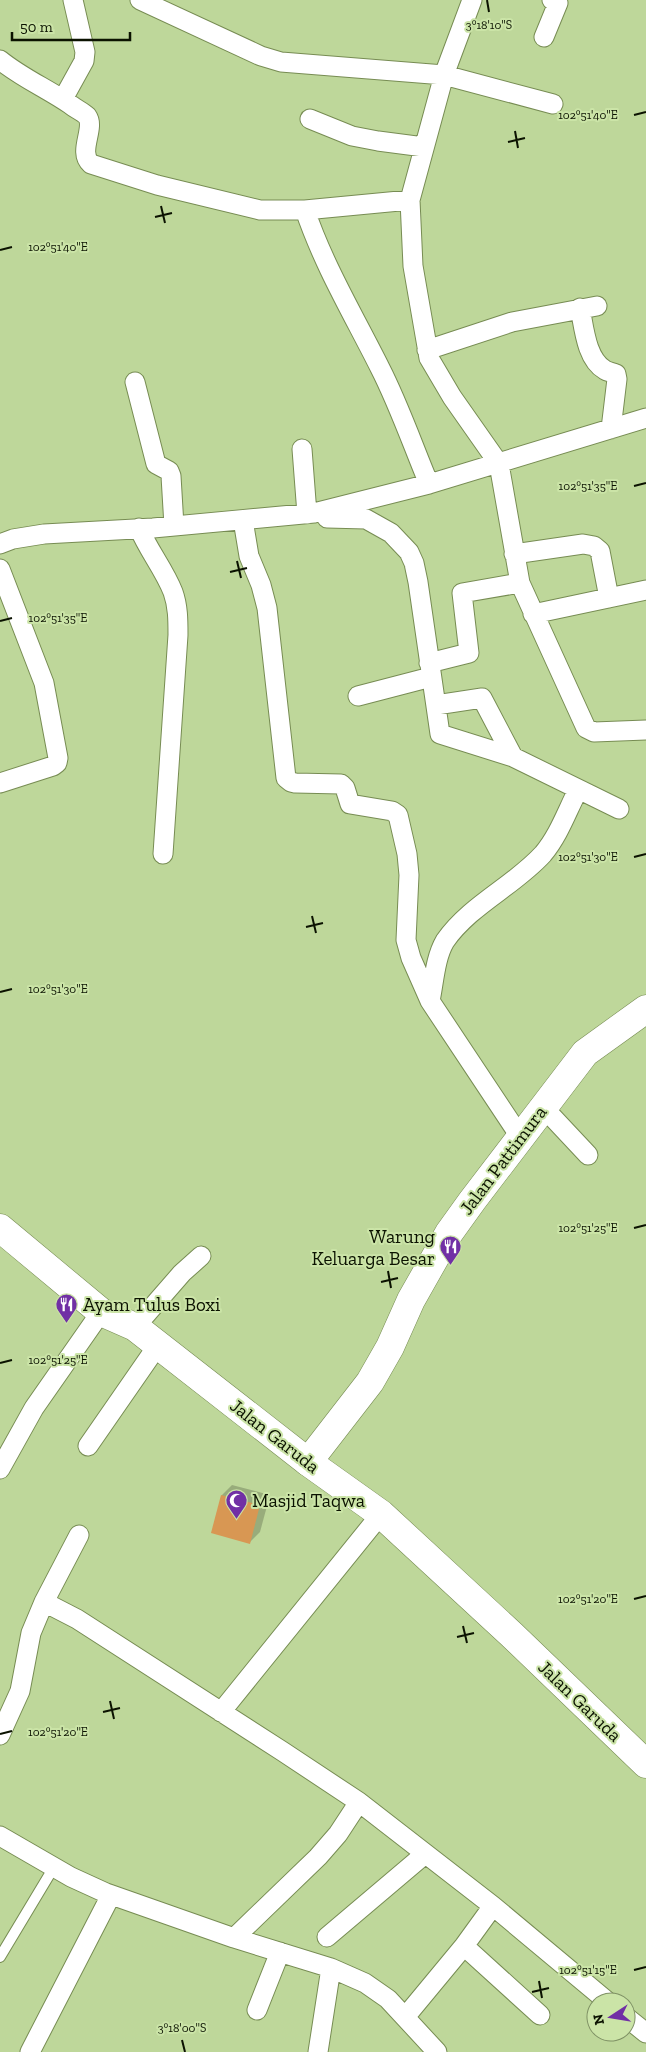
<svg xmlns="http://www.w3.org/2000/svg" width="646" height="2052" font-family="'Zilla Slab',serif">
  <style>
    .shadow { fill: #0003 }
    .building { fill: #d89753 }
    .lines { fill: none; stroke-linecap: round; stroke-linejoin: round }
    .lane-casing { stroke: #778c53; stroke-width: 12 }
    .street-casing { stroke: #778c53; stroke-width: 21 }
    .secondary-casing { stroke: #778c53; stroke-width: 29 }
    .highway-casing { stroke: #778c53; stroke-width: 29 }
    .lane { stroke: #fff; stroke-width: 10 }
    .street { stroke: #fff; stroke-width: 19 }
    .secondary { stroke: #fff; stroke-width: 28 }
    .highway { stroke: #fff; stroke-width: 28 }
    .ticks { fill: none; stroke: #0b1200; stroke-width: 2 }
    .labels { text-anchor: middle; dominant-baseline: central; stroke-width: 4; stroke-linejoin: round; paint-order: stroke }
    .street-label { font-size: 19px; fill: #0b1200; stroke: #cbe4a7 }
    .poi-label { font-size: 19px; fill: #0b1200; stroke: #cbe4a7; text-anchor: start }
    .ticks-label { font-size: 12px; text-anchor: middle; fill: #0b1200; stroke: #cbe4a7; stroke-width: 4; stroke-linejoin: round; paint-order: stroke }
  </style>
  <rect width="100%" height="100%" fill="#bed79a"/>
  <path class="shadow" d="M232,1485L270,1495L260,1532L250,1542L212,1532L222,1495Z"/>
  <path class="building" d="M221,1495L260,1505L250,1544L211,1533Z"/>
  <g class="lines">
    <defs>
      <path id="lane" d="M0,1957L54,1867"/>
      <path id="street" d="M140,0L261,56L281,62L444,75L553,104
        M472,0L444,75L410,200L413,266L429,358L452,397L499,464L520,583L586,728L594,732L646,730
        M544,37L558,3L552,0
        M0,60C22,78 48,89 71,105C76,109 83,112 87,116C96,128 77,152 91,164L157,185L260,210H305L410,200
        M63,99L84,61L85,52L73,0
        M310,119L352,136L378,141L424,147
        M305,210C324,266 354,316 380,368C399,405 413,446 429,484
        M580,308C584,327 586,359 605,370C608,372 612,372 616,374L617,379L611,429
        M427,350L512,322L597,306
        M135,382L156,464L169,471L171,476L174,526
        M302,449L307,514
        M327,518L366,519L391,533L409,552L414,563L418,582L440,734L513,757
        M243,520L249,556L261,585L267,608L286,778L291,782L295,783L341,784L345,788L350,804L392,811L398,815L407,854L409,875L406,940L411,958L430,1001L521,1138
        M139,528C148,550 164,569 173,592C178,606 178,620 178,635L163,854
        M0,544L13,539L44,534L153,528L314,513L429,484L646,418
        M514,554L583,544L594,546L600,551L609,598
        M0,569L44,683L58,758L57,763L53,766L0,783
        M533,614L646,590
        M429,663L469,653L462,593L520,583
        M358,696L431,677
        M436,705L482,698L513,757L619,809
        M430,1001C434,982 435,958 445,941C470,905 514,886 543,854C559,835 567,811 578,790
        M543,1107L588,1155
        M135,1327L182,1273L201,1256
        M88,1446L158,1345
        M0,1469L34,1408L101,1312
        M44,1602L77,1619L282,1751L359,1802L493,1906L608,2002
        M221,1712L381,1514
        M0,1735L20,1691L31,1633L44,1602L79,1535
        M0,1836L71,1877L106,1893L234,1938L331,1968L365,1983L388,1999L437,2052
        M327,1937L425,1854
        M234,1938L318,1857L338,1834L359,1802
        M464,1946L540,2015
        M257,2010L280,1952
        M406,2016L464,1946L493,1906
        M626,2017L646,2033
        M30,2052L111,1895
        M318,2052L331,1968"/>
      <path id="secondary" d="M308,1462L370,1382L390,1347L411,1300L449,1233L472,1201L585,1053L646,1009"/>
      <path id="highway" d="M0,1228L101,1312L135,1327L308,1462L381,1514L512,1635L646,1764"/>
    </defs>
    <use href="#lane" class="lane-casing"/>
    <use href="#street" class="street-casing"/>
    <use href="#secondary" class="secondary-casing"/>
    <use href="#highway" class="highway-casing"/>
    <use href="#lane" class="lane"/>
    <use href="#street" class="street"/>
    <use href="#secondary" class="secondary"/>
    <use href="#highway" class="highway"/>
  </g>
  <path class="ticks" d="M487,0L489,12M634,115L646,112M515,131L518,148M508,142L525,138M161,206L165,223M155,217L172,213M0,250L12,247M634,486L646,483M237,561L241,578M230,572L247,568M0,621L12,618M634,857L646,854M312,916L316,933M306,927L323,923M0,992L12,989M634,1228L646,1225M388,1271L391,1288M381,1282L398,1278M0,1363L12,1360M634,1599L646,1596M463,1626L467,1643M457,1637L474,1633M110,1701L114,1719M103,1712L120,1708M0,1734L12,1731M634,1970L646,1967M539,1981L542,1998M532,1992L549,1988M182,2040L185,2052"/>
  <defs>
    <symbol id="restaurant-pin" viewBox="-11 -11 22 30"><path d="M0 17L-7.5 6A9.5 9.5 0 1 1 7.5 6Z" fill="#7130a5" stroke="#cbe4a7"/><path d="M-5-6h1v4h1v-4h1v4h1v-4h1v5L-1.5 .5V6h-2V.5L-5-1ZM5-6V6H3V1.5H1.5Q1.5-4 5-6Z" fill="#fff"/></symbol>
    <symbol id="mosque-pin" viewBox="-11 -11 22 30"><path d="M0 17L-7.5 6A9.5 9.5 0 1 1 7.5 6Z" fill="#7130a5" stroke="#cbe4a7"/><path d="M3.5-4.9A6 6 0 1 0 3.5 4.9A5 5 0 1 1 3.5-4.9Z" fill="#fff"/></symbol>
  </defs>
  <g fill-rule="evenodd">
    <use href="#restaurant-pin" x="438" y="1234" width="25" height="34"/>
    <use href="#restaurant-pin" x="54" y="1292" width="25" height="34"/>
    <use href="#mosque-pin" x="224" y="1488" width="25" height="34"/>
  </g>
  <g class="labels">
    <g class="street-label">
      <text transform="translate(503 1160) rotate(-53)">Jalan Pattimura</text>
      <text transform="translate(275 1436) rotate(38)">Jalan Garuda</text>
      <text transform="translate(580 1701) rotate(44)">Jalan Garuda</text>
    </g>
    <g class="poi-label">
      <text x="435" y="1236" text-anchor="end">Warung<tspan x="435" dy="22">Keluarga Besar</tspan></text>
      <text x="83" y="1304">Ayam Tulus Boxi</text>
      <text x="252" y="1500">Masjid Taqwa</text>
    </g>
  </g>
  <g class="ticks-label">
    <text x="489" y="29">3°18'10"S</text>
    <text x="588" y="119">102°51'40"E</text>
    <text x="58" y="251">102°51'40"E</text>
    <text x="588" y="490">102°51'35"E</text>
    <text x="58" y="622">102°51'35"E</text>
    <text x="588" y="861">102°51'30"E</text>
    <text x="58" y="993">102°51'30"E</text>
    <text x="588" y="1232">102°51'25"E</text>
    <text x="58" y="1364">102°51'25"E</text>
    <text x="588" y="1603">102°51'20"E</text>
    <text x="58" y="1736">102°51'20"E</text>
    <text x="588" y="1974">102°51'15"E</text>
    <text x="182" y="2032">3°18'00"S</text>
  </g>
  <g transform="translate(611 2017) rotate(258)"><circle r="24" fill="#cbe4a7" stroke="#7e9064"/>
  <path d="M0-4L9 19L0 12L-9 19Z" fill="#7130a5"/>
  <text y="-8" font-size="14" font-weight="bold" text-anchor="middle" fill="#0b1200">N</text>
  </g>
  <path d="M12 32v8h118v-8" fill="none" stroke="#0b1200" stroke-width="2.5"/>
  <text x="20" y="32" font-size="15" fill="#0b1200" stroke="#cbe4a7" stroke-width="4" paint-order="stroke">50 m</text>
</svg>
